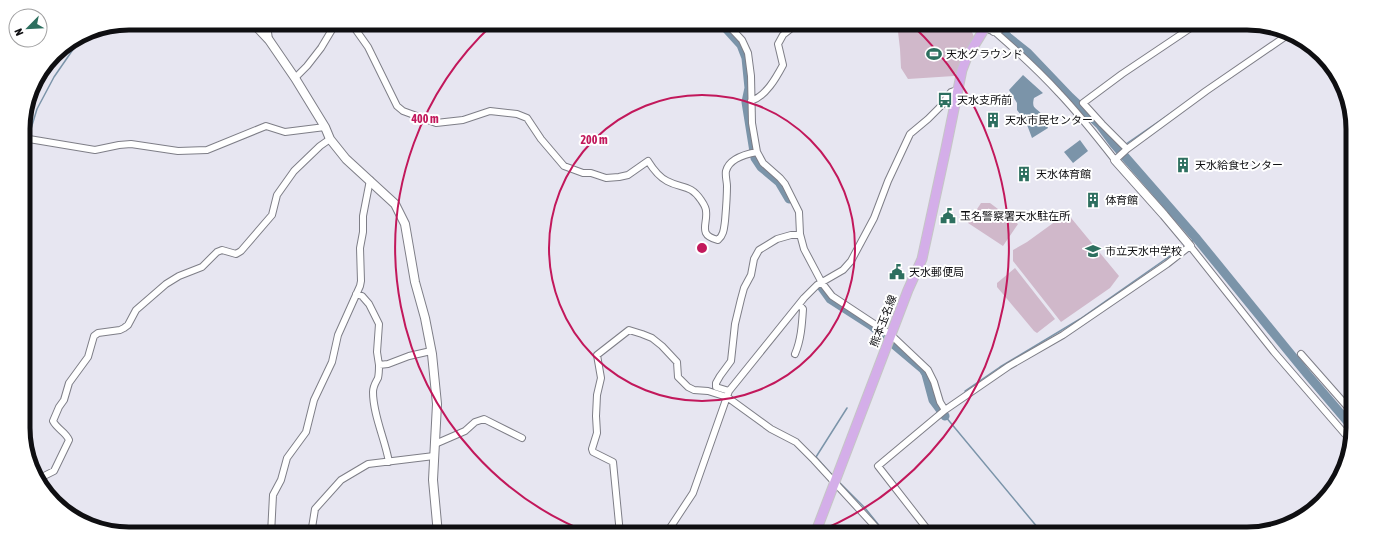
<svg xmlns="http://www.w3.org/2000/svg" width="1376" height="557" font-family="'Asap Condensed','Noto Sans JP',sans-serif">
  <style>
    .green { fill: #d0b8ca }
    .water { fill: #7b94a9 }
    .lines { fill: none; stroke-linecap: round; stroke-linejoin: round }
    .stream { stroke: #7b94a9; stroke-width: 1.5 }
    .river { stroke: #7b94a9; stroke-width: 9 }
    .street-casing { stroke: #7e7e87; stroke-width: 8 }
    .secondary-casing { stroke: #7e7e87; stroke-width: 10 }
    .primary-casing { stroke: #c5c5c6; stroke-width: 11 }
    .street { stroke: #fff; stroke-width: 6 }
    .secondary { stroke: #fff; stroke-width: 8 }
    .primary { stroke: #d4aee9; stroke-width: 9 }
    .ring { fill: none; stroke: #c2185b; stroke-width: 2 }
    .labels { text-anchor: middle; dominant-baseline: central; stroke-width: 4; stroke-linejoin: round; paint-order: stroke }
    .poi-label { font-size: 11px; fill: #0f0f12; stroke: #fff; text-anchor: start }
    .street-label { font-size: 11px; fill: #0f0f12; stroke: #fff }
    .rim { fill: none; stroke: #0f0f12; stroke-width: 5 }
    .centre { fill: #c2185b; stroke: #fff; stroke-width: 2 }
    .ring-label { font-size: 12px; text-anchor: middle; font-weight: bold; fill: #c2185b; stroke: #fff; stroke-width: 4; stroke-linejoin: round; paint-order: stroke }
  </style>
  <rect width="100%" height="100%" fill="#e7e6f1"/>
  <path class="green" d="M897,23H968L975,39L954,76L908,79L901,68L900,49Z
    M981,203H990L1018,224L1003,246L968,223Z
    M1067,213L1119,276L1110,288L1061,322L1013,261V250L1027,242Z
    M1015,268L1055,319L1037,333L1034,331L997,287V283Z"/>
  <path class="water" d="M1023,75L1043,93L1034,98C1031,110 1037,107 1042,115C1044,119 1046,124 1048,128L1032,138L1026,122L1017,110V103L1009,90Z
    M1080,140L1088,151L1073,163L1064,152Z"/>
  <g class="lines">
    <path class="stream" d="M27,134L30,132L37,109L54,77L83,35
      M1126,144L1174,111
      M1192,241L1197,239
      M965,391L1000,367L1080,319L1183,247
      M945,416L1043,534
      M833,476L816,457L847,408
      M839,482L865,508L886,534"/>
    <path class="river" d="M721,23L741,45L746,58L749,88L746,102L755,158L761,167L779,182L789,199
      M994,23L1008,37L1028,53L1070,97L1100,125L1114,144L1197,239L1307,374L1353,428
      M820,285L830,299L872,326L923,369L926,374L933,400L945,416"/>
    <defs>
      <path id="street" d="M261,23L268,32L269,40
        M351,23L368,47L397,106L403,111L436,123L463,120L490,111L517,114L527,118L541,139L564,166L583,173H591L606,178L619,177L628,175L648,161C653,169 659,177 667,181C682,189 690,184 701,200C703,203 706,207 706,211C708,224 697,235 718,240C724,235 724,228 725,221C726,209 727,198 727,186C727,182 725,175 726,171C729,159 746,154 757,152
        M726,23L742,40L748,53L751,76L752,123L757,152L763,163L780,178L785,184L799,212L800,234L804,249L822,283L832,296L891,335L928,370L934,382L940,402L945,410
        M990,30L994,31C1017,51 1039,71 1059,93C1079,114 1097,137 1115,160L1127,149L1206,91L1289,34
        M295,78L307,66L321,48L336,23
        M751,101C766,96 776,78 783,65L778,44L783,35L793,27L794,23
        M23,138L95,150L119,145L131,144L178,151L207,150L266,126L285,132L325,127
        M1127,149L1102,124L1083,103L1122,74L1198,23
        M356,294L362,296L369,304L379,324L377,352L379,365
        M795,354C801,340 802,325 803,309L799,304
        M1301,354L1353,413
        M729,391L716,387V383L720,376L731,361L735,324L741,299L744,288L751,275L754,259L759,250L777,239L791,235H797L800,234
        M435,444L465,431L475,422L484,419L522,438
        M389,462C385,439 373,415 373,392C373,386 376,382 378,378C379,374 379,369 379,365L388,364L409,356L431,351
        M40,478L54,471L69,440C66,432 57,429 53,421L59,407L64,400L69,383L88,357L94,336L98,333L120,330L124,328L128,325L136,310L166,284L179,276L202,267L217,252L222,250L236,254L241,251L272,215L277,195L294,171L320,146L330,139
        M271,534L273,495L281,480L287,458L306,432L314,400L332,362L338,335L360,286L361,281L360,248L363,232V216L370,180
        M311,534L315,509L341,480L368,464L434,456
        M620,534L613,462L593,452L592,449L597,433L596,416L597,395L601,378L597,355L629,330L642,334L652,338L662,346L677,362L678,377L688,387L694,390L708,391L727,397L771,429L796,442L814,460L882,534
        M666,534L693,493L729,391L804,298L817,285L843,270L851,261L874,218L888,181L910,134L928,119L941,106L951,92L957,90
        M931,534L878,466L945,410L1009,366L1063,335L1167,264L1190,246L1274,352L1351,441"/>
      <path id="secondary" d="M253,23L269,40L295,78L325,127L330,139L346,159L395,204L405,224L415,282L425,318L432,354L437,404L433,480L438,534
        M994,31L1013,23
        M1115,160L1164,215L1190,246"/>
      <path id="primary" d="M815,534L908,290L922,259L946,148L962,70L967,57L988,23"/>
    </defs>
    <use href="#street" class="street-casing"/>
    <use href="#secondary" class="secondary-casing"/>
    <use href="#primary" class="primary-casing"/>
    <use href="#street" class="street"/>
    <use href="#secondary" class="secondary"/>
    <use href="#primary" class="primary"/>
  </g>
  <g class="ring">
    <circle cx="702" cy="248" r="153"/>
    <path d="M592 534A306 306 0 0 1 493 24M911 24A306 306 0 0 1 812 534"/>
  </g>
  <defs>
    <symbol id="stadium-bare" viewBox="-9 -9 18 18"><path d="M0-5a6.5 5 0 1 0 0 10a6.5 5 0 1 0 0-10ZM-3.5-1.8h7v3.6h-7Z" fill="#2d6f5f" stroke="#fff" stroke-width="2.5" paint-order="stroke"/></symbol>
    <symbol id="bus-bare" viewBox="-9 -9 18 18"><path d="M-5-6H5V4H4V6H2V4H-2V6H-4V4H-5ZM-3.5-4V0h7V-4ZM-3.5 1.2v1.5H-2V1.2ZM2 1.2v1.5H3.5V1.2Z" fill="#2d6f5f" stroke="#fff" stroke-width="2.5" paint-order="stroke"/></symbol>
    <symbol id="building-bare" viewBox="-9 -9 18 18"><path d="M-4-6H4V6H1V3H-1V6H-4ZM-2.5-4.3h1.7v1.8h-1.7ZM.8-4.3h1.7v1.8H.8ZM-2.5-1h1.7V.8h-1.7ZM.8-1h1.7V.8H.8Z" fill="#2d6f5f" stroke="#fff" stroke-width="2.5" paint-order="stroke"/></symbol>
    <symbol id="civic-bare" viewBox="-9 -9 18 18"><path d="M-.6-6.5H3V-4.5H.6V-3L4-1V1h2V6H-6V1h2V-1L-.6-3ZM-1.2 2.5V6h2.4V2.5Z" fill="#2d6f5f" stroke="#fff" stroke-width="2.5" paint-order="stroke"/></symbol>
    <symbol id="school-bare" viewBox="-9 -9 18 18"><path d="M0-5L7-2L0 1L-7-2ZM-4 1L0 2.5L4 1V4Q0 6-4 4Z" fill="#2d6f5f" stroke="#fff" stroke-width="2.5" paint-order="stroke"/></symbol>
  </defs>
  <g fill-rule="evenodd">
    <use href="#stadium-bare" x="923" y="43" width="22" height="22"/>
    <use href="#bus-bare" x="934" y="89" width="22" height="22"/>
    <use href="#building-bare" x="982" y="109" width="22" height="22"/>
    <use href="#building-bare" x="1172" y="154" width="22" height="22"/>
    <use href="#building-bare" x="1013" y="163" width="22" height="22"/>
    <use href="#building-bare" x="1082" y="189" width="22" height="22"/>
    <use href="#civic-bare" x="937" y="205" width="22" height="22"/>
    <use href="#school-bare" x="1082" y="240" width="22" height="22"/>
    <use href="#civic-bare" x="886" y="261" width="22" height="22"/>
  </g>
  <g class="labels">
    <g class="poi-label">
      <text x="946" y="54">天水グラウンド</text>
      <text x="957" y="100">天水支所前</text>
      <text x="1005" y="120">天水市民センター</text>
      <text x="1195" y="165">天水給食センター</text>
      <text x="1036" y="174">天水体育館</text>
      <text x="1105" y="200">体育館</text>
      <text x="960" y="216">玉名警察署天水駐在所</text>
      <text x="1105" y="251">市立天水中学校</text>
      <text x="909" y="272">天水郵便局</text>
    </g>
    <g class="street-label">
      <text transform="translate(883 321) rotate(-69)">熊本玉名線</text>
    </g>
  </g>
  <path d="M0 0H1376V557H0ZM129 30H1247A99 99 0 0 1 1346 129V428A99 99 0 0 1 1247 527H129A99 99 0 0 1 30 428V129A99 99 0 0 1 129 30Z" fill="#fff" fill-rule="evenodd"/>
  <path class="rim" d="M129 30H1247A99 99 0 0 1 1346 129V428A99 99 0 0 1 1247 527H129A99 99 0 0 1 30 428V129A99 99 0 0 1 129 30Z"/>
  <circle cx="702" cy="248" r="6" class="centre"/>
  <g class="ring-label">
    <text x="425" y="123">400 m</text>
    <text x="594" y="144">200 m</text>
  </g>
  <g transform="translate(28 28) rotate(246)"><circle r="19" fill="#ffffff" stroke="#9f9fa0"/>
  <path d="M0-3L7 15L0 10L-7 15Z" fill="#2d6f5f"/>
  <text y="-6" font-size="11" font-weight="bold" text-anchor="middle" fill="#0f0f12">N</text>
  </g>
</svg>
